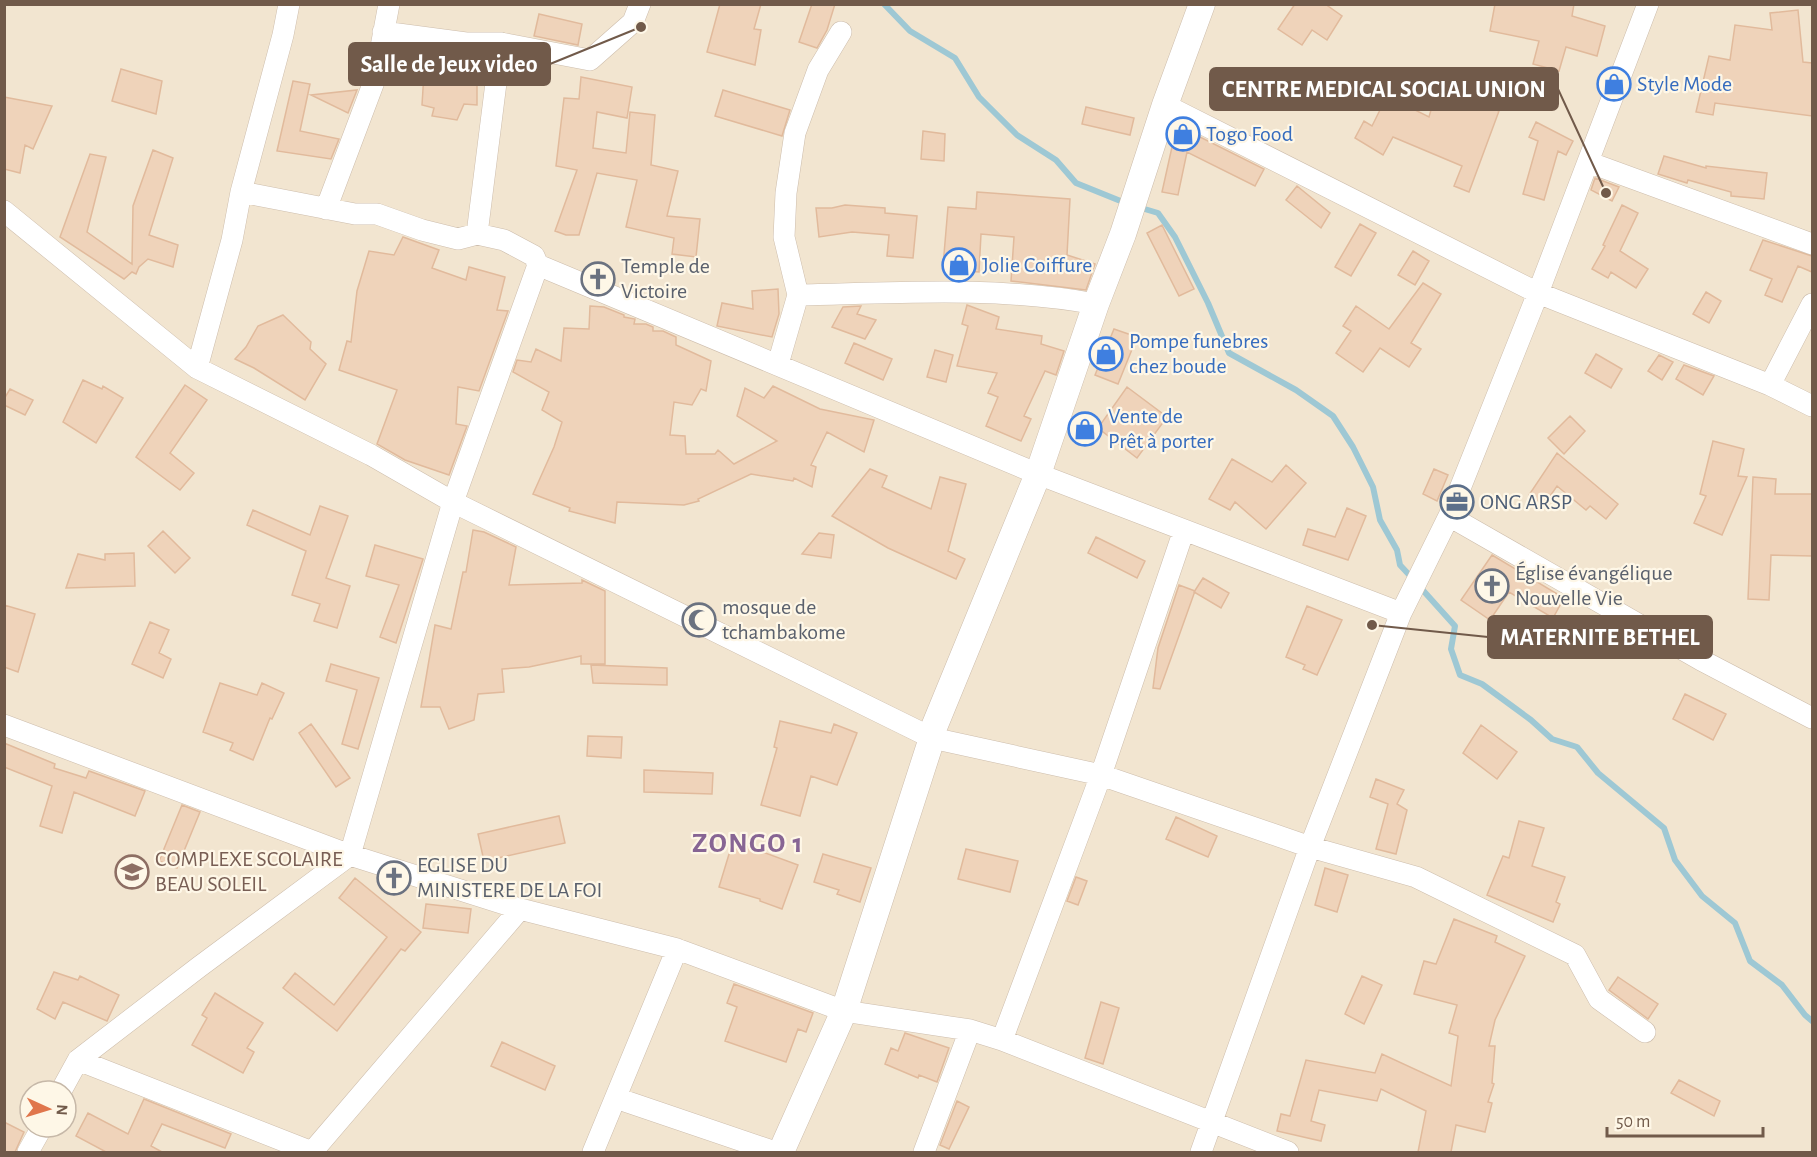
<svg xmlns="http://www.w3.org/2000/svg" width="1817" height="1157" font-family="'Alegreya Sans',sans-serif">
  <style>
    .residential { fill: #f2e5d0; fill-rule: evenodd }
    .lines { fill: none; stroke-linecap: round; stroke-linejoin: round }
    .stream { stroke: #9ec8d4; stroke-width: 6 }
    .building { fill: #efd3ba; stroke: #e1ba9c; stroke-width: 1.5 }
    .minor-casing { stroke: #cdbdac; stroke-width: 22 }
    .tertiary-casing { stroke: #cdbdac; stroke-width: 27 }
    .minor { stroke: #fff; stroke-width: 21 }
    .tertiary { stroke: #fff; stroke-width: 26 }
    .labels { text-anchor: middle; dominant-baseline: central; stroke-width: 4.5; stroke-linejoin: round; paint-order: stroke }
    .shop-label { font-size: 22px; fill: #366cbe; stroke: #fef7e7; text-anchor: start }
    .worship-label { font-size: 22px; fill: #5b616d; stroke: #fef7e7; text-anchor: start }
    .service-label { font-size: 22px; fill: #4e5e75; stroke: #fef7e7; text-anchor: start }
    .education-label { font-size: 22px; fill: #785e54; stroke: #fef7e7; text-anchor: start }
    .district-label { font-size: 28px; font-weight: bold; letter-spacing: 1.5px; fill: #876594; stroke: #fef7e7 }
    .leader { fill: none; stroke: #715a4a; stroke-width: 2 }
    .callout-dot { fill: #715a4a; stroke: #fef7e7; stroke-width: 2 }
    .callout { fill: #715a4a; stroke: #715a4a; stroke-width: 2 }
    .callout-label { font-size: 24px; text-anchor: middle; font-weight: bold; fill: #fff }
  </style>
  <rect width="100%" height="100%" fill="#fbf3e2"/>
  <path class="residential" d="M5,5H1812V1152H5ZM30,1091H66V1127H30Z"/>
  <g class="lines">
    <path class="stream" d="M884,4L910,31L955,58L979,97L1017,135L1056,160L1076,183L1128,204
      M1138,207L1158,213L1175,237L1208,303L1229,353L1296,390L1333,416L1353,447L1373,487L1380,520L1397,550L1400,565L1413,579
      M1420,587L1455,626L1451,649L1460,675L1482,684L1531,720L1552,739L1577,747L1598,773L1664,828L1675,860L1702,896L1735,923L1750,961L1782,985L1805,1015L1812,1021"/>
  </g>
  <path class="building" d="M720,4H761L754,29L761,30L755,65L707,52Z
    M812,4H835L827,30L817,48L799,42Z
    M1295,4H1325L1342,16L1327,40L1312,30L1302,45L1278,29Z
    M1495,4H1574L1572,16L1605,26L1597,56L1566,47L1559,71L1533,64L1539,41L1490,31Z
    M1798,10L1803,62L1812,63V116L1715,103L1713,115L1696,112L1709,56L1730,60L1735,25L1772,30L1770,13Z
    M539,14L582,24L578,45L534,36Z
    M428,51L476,56L474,74H477V105L464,104L457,120L432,116L434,108L422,105L424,73L432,74Z
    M121,69L162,81L156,114L112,101Z
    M581,77L632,87L627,118L597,112L593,148L626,153L630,112L655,115L651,165L678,171L667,216L700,219L696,257L672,254L674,238L626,227L637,180L597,173L579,235H566L555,231L577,170L556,166L564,98L579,99Z
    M293,81L310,84L300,131L339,139L331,159L277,151Z
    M1451,82L1483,91L1480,104L1499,111L1469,192L1454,186L1462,166L1393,137L1383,155L1355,138L1364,121L1372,126L1387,96L1429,117L1437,89L1448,93Z
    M357,90L348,113L311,95Z
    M723,90L790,110L782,136L715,116Z
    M4,97L52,106L33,149L25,145L20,173L4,169Z
    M1086,107L1134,118L1130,135L1082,124Z
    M1536,122L1573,141L1566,155L1558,151L1544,200L1523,194L1538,141L1529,137Z
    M1181,127L1191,133V136L1192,137L1194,134L1264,169L1255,186L1187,152L1178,195L1162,192L1172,147Z
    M923,131L945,134L944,161L921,159Z
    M153,150L173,158L149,235L178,245L173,267L148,259L139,267L136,274L132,272L124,279L60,237L90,154L106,157L87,232L132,264L133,206Z
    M1664,156L1706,168V166L1767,173L1764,199L1731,196V192L1688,180L1687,183L1658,174Z
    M1595,178L1619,187L1612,201L1591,190Z
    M1297,186L1330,213L1321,228L1286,200Z
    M977,192L1070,199L1067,255L1095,264L1086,290L1011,281L1014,237L981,234L979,272L950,270V266H943L948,207L976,209Z
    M845,205L885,208V213L917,216L913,258L887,256L889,235L852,232L819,237L816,208H832Z
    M1622,205L1638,213L1620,251L1648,269L1636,288L1611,272L1608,278L1592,269L1605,246L1603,245Z
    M1360,224L1376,233L1351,276L1335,267Z
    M1162,225L1194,289L1179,296L1147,233Z
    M403,237L439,250L432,268L466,280L469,267L505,277L497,310L508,311L479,391L458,387L456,424L467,426L449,475L405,460L377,444L397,390L339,370L347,341L351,342L357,291L369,251L394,255Z
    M1763,240L1812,256V272L1798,266L1782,302L1765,295L1772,279L1750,270Z
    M1413,251L1429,261L1415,285L1398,275Z
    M1423,283L1441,294L1411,343L1421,349L1409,367L1380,348L1363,372L1336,353L1351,331L1343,326L1356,306L1389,329Z
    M778,289L779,314L772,337L717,326L722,303L753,309L752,291Z
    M1706,292L1721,301L1709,323L1693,314Z
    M967,305L999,317L996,329L1042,336L1041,344L1064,351L1056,375L1045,371L1024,416L1031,419L1021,441L986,426L998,397L988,393L997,373L957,366L968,326L962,324Z
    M590,306L604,307L624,315V317L635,319L634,324H646L653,327V331H663L676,337V345L711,361L706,391L701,389L692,405L674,402L670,435L685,436L686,454H715L718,450L734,464L777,441L737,416L745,388L764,398L773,386L820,409L874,420L864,452L827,432L811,465L816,467L812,487L794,478L793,481L751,474L698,499L699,501L684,505L617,502L615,523L569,511L570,508L533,494L554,447L562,422L542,410L549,392L513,372L517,360L531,362L536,349L561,361L564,328L589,329Z
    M861,306L857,314L876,320L865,339L832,327L843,307Z
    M283,315L311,342L310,349L326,364L305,400L254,368L235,359L246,347L258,326Z
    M1114,329L1137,337L1118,384L1095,375Z
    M854,343L892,359L883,380L845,363Z
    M935,350L953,355L946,382L927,377Z
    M1596,354L1622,369L1611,388L1585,373Z
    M1659,355L1673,362L1662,380L1648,371Z
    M1684,365L1714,376L1703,395L1676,379Z
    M83,380L102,389L103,386L123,398L96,443L63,422Z
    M185,385L207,400L170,453L194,473L180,490L136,457Z
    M1127,387L1167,417L1137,458L1098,428Z
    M10,389L33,400L25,415L4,405V399Z
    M1570,416L1585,431L1564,454L1548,438Z
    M1713,441L1744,449L1738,476L1747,477L1722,535L1694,523L1706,496L1700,494Z
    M1557,453L1618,504L1606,519L1590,506L1586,510L1557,486L1544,505L1529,495Z
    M1232,459L1272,482L1286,465L1306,483L1266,529L1235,502L1230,510L1209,499Z
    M870,469L887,476L882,487L931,509L940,477L966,484L948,551L965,559L956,579L888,548L832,516Z
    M1434,469L1448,475L1437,501L1423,494Z
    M1753,477L1776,479L1775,494H1812V556L1771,555L1769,600L1748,599Z
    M320,506L348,516L326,578L350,586L337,628L314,621L320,604L292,595L306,551L247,525L253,510L310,535Z
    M1347,508L1366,516L1348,560L1303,545L1308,529L1335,537Z
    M473,530L484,532L516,547L509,585L582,583V580L605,591V664H581V656L529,667L502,669L504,692L478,694L474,720L449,729L440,707H421L435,625L451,629L463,572H466Z
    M163,531L190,558L175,573L148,546Z
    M819,533L834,535L831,558L802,554Z
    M1096,537L1145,561L1137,578L1088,553Z
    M375,545L423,559L396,643L380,637L399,585L366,576Z
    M134,553L135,586L66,588L78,554L105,560V554Z
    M1492,555L1564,598L1553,618L1509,592L1490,620L1461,600Z
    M1203,578L1229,593L1221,608L1194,592Z
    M1179,585L1195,591L1160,689L1153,688L1158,648Z
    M4,605L35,614L18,672L4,667Z
    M1307,606L1342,620L1317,675L1303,669L1305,665L1286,657Z
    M150,622L169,630L159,653L171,659L163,678L132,664Z
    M331,664L379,678L358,749L342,744L357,690L326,681Z
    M591,665L667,668V685L593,683Z
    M220,683L257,695L262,683L284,693L272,719L270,718L253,760L230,750L233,743L203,732Z
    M1685,694L1726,714L1713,740L1673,719Z
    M780,721L831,733L834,724L857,733L837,785L811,776L800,816L761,805L777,748L774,747Z
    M311,724L350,778L336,787L299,733Z
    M1481,725L1517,752L1497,779L1463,753Z
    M588,736L622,737L621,758L587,756Z
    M4,743L55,764L54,768L86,778L89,771L145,791L135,816L74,792L62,833L40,826L52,786L4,767Z
    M644,770L713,773L712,794L644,792Z
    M1376,779L1404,790L1397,804L1407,810L1396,854L1376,849L1388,804L1370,797Z
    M182,805L200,812L177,868L159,861Z
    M559,816L565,843L484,861L478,834Z
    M1176,817L1217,836L1208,857L1166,839Z
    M1519,821L1544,828L1532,866L1565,877L1556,902L1560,904L1553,922L1487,895L1503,856L1509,858Z
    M733,841L798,865L782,909L760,901V899L719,887Z
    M966,849L1018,861L1010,892L958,879Z
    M823,854L871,868L860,902L837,894L839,890L814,882Z
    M1325,868L1348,875L1337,912L1315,905Z
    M1076,877L1087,881L1078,905L1067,901Z
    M355,878L421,932L405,951L401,949L337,1031L283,988L295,973L334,1005L387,937L339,898Z
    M426,904L471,909L468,933L423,928Z
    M1454,919L1497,936L1495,942L1525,956L1495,1020L1489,1046H1495L1492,1083L1494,1084L1488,1102L1492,1103L1485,1132L1456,1125L1451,1152H1418L1426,1111L1381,1089L1377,1101L1319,1090L1311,1121L1325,1125L1321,1141L1277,1131L1281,1114L1290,1116L1306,1060L1375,1073L1382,1054L1451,1086L1458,1036L1449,1033L1457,1005L1414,994L1424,961L1436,964Z
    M54,972L78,980L80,976L119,995L107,1021L63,1002L55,1019L37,1009Z
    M1362,976L1382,985L1364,1024L1345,1014Z
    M1618,977L1658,1004L1648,1019L1609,990Z
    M734,984L813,1013L806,1032L798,1029L786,1062L725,1041L737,1007L727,1003Z
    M215,993L263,1023L247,1048L254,1052L243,1073L192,1045L207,1018L202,1015Z
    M1101,1002L1119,1008L1103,1064L1085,1058Z
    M905,1033L949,1048L937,1082L919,1075L918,1078L885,1064L891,1048L898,1051Z
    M502,1042L555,1066L545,1090L491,1066Z
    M1679,1080L1720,1101L1714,1116L1671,1093Z
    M144,1099L231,1134L225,1148L162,1124L151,1146L162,1152H106L76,1136L88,1113L128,1134Z
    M957,1101L969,1107L949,1149L940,1145Z
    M4,1122L24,1132L15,1152H4Z"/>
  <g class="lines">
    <defs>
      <path id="minor" d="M383,32L466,43H501L590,60L633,22L640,4
        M1165,105L1538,293L1770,385L1812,406
        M1588,162L1812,244
        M241,192L355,214H377L422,230L458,239L477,234L504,240L534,256L538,265L1038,474L1401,613
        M326,209L375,79L389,4
        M4,211L197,368L371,455L453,502L930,737
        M477,234L501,43
        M798,295C897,293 998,286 1096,304
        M778,364L798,295L784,237L786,193L795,133L818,70L841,32
        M197,368L232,240L241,192L283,35L289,4
        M1770,385L1812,304
        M1449,516L1701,660L1812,718
        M4,725L350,855L520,909L677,949L844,1011L970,1030L1002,1040L1288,1152
        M932,738L1101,775L1310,847L1416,877L1575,955L1599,999L1645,1032
        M1002,1040L1101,775L1184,530
        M78,1060L312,1152
        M61,1091L78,1060L199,967L350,855L453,502L538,265
        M616,1098L775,1152
        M28,1152L42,1127
        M312,1152L520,909
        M593,1152L677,949
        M924,1152L970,1030
        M1201,1152L1310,847L1401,613L1449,516L1538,293L1648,4"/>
      <path id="tertiary" d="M781,1152L844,1011L932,738L930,737L1038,474L1096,304L1123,234L1165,105L1202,4"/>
    </defs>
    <use href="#minor" class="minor-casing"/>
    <use href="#tertiary" class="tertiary-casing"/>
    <use href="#minor" class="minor"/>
    <use href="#tertiary" class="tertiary"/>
  </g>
  <defs>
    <symbol id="shop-ring" viewBox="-11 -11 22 22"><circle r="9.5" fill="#fef7e7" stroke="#3f7fe0" stroke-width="1.5"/><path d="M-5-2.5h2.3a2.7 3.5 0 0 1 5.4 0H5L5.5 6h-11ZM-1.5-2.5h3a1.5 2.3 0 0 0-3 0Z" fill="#3f7fe0"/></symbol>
    <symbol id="church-ring" viewBox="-11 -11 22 22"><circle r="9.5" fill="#fef7e7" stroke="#6b7280" stroke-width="1.5"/><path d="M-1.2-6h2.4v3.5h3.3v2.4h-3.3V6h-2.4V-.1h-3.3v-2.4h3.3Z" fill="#6b7280"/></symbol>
    <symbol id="office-ring" viewBox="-11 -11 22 22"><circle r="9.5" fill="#fef7e7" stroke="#5c6f8a" stroke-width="1.5"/><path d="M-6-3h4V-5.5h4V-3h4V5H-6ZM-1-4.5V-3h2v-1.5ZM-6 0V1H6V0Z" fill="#5c6f8a"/></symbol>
    <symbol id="mosque-ring" viewBox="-11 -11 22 22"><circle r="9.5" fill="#fef7e7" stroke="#6b7280" stroke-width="1.5"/><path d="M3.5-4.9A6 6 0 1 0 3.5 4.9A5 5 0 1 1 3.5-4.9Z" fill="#6b7280"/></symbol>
    <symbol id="school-ring" viewBox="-11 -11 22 22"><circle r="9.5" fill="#fef7e7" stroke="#8d6e63" stroke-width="1.5"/><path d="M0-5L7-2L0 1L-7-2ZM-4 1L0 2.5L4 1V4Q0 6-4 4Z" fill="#8d6e63"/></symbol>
  </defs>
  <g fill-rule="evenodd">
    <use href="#shop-ring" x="1595" y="65" width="38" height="38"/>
    <use href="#shop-ring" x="1164" y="115" width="38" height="38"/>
    <use href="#shop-ring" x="940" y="246" width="38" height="38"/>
    <use href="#church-ring" x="579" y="260" width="38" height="38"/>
    <use href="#shop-ring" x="1087" y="335" width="38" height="38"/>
    <use href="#shop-ring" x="1066" y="410" width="38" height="38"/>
    <use href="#office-ring" x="1438" y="483" width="38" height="38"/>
    <use href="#church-ring" x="1473" y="567" width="38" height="38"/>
    <use href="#mosque-ring" x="680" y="601" width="38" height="38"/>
    <use href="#school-ring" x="113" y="853" width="38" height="38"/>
    <use href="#church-ring" x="375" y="859" width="38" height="38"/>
  </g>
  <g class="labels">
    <g class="shop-label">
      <text x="1637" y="84">Style Mode</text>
      <text x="1206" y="134">Togo Food</text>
      <text x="982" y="265">Jolie Coiffure</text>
      <text x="1129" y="341">Pompe funebres<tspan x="1129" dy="25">chez boude</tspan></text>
      <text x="1108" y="416">Vente de<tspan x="1108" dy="25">Prêt à porter</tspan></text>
    </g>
    <g class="worship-label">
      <text x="621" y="266">Temple de<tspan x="621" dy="25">Victoire</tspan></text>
      <text x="1515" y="573">Église évangélique<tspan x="1515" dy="25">Nouvelle Vie</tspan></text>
      <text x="722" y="607">mosque de<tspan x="722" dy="25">tchambakome</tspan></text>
      <text x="417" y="865">EGLISE DU<tspan x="417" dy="25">MINISTERE DE LA FOI</tspan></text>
    </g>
    <g class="service-label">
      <text x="1480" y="502">ONG ARSP</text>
    </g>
    <g class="education-label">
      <text x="155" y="859">COMPLEXE SCOLAIRE<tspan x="155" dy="25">BEAU SOLEIL</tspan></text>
    </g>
    <g class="district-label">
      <text x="748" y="844">ZONGO 1</text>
    </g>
  </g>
  <path class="leader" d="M641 27L550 64M1606 193L1558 89M1372 625L1488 637"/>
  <g class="callout-dot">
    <circle cx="641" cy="27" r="6"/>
    <circle cx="1606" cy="193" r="6"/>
    <circle cx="1372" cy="625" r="6"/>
  </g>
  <g class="callout">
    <rect x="349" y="43" width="201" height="42" rx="6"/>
    <rect x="1210" y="68" width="348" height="42" rx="6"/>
    <rect x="1488" y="616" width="224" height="42" rx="6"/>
  </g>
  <g class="callout-label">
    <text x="449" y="72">Salle de Jeux video</text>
    <text x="1384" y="97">CENTRE MEDICAL SOCIAL UNION</text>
    <text x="1600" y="645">MATERNITE BETHEL</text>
  </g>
  <rect width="1817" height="1157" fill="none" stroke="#715a4a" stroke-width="12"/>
  <g transform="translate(48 1109) rotate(94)"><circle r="28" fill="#fef7e7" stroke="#c6b8a8" stroke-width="1.5"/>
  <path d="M0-4.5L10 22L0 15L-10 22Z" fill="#e0764c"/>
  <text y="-9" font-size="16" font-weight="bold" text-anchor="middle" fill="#715a4a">N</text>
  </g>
  <path d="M1607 1127v9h156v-9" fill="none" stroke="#715a4a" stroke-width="3"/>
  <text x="1616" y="1127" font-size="18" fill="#715a4a" stroke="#fef7e7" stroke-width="4.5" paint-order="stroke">50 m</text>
</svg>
